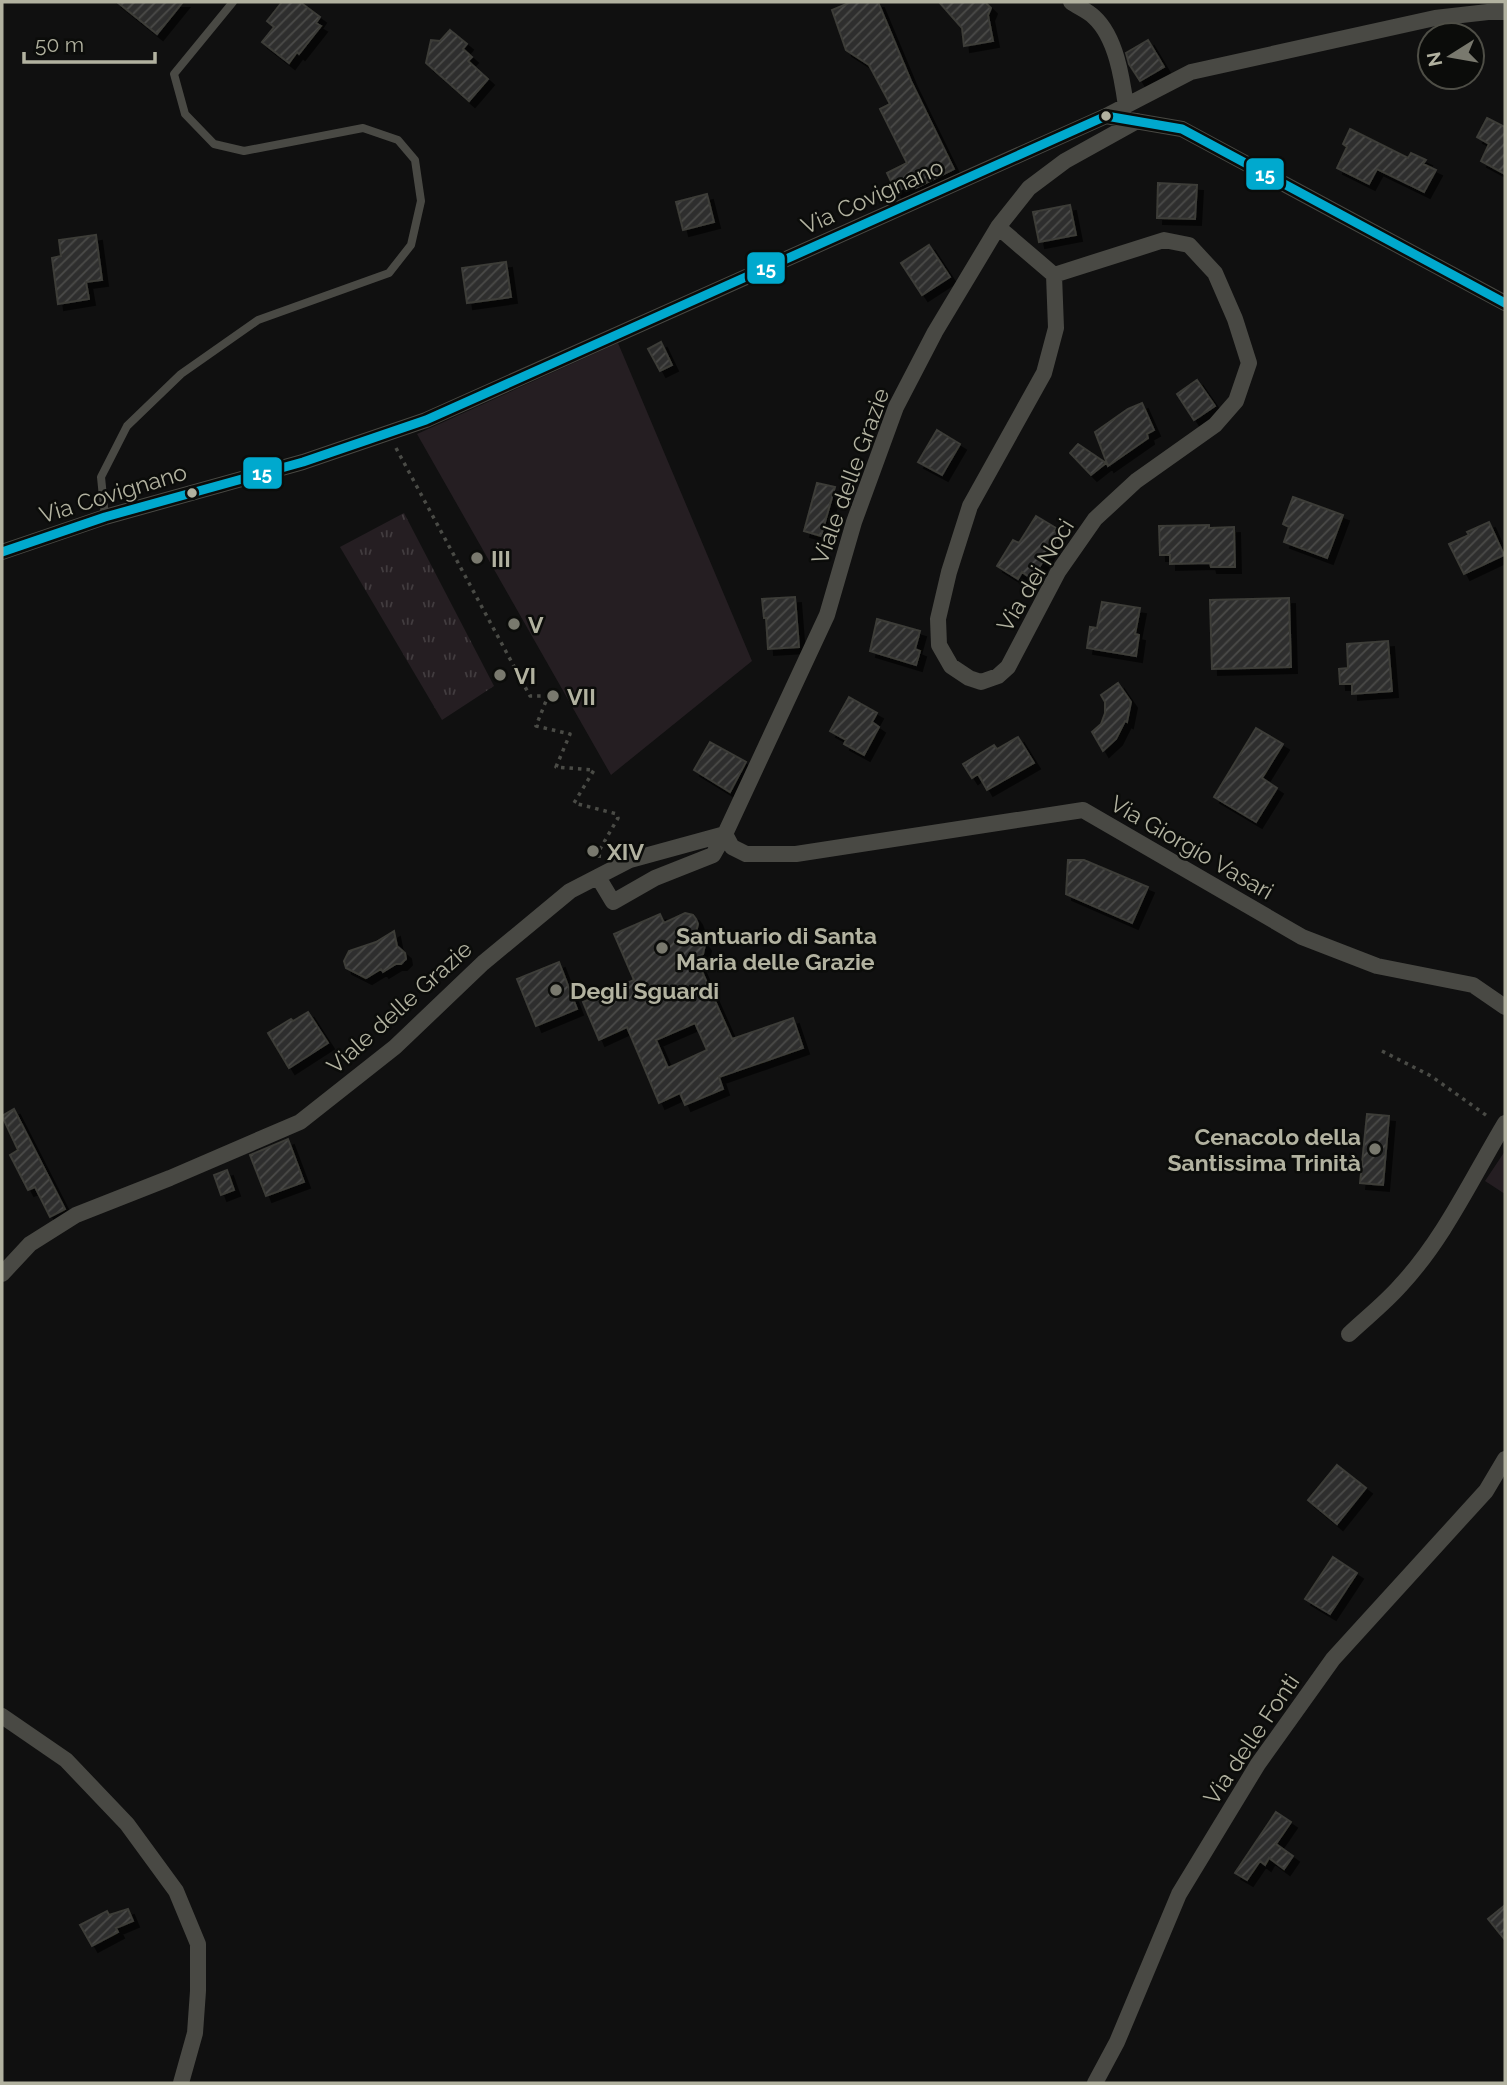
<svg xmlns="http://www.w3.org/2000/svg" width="1507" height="2085" font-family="Raleway,sans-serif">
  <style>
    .grass { fill: #251e22 }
    .park { fill: url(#park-tufts) }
    .building { fill: url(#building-hatch); stroke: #3c3c38; stroke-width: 2; fill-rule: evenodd; filter: url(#shadow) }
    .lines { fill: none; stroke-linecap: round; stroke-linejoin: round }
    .path { stroke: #4a4b46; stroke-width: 3.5; stroke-dasharray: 3.5 5; stroke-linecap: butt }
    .service { stroke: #494944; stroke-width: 8 }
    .minor { stroke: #494944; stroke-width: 16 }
    .bus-1-casing { stroke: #0b0c0a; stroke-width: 14 }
    .bus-1 { stroke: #00a9ce; stroke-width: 9 }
    .bus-dot { fill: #b2b2a0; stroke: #0b0c0a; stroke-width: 2.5 }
    .poi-dot { fill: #79796e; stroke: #0b0c0a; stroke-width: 2.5 }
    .labels { text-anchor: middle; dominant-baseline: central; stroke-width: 5; stroke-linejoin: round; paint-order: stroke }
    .street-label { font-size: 23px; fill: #b2b2a0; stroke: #0b0c0a }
    .poi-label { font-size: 23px; font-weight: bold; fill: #b2b2a0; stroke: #0b0c0a; text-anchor: start }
    .line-badge { stroke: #0b0c0a; stroke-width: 2.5 }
    .badge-label { font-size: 19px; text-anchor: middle; font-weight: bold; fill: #fff }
  </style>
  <defs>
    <pattern id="park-tufts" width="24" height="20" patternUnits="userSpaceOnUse" patternTransform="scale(1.75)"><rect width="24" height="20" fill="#251e22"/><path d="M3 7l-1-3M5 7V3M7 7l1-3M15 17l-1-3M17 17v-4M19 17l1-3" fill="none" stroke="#423c3f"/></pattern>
    <pattern id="building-hatch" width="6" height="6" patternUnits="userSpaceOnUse" patternTransform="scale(1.75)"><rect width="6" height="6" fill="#2f2f2e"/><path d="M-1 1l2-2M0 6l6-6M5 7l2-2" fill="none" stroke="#4b4b49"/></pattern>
    <filter id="shadow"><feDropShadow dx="6" dy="6" stdDeviation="0" flood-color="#0009"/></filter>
  </defs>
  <rect width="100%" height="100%" fill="#101010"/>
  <path class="grass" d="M618,343L752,661L611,775L417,434Z
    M1505,1151V1194L1485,1181Z"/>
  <path class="park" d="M404,513L494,686L442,720L340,547Z"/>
  <path class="building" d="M117,2H183L157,34Z
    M282,2H300L320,17L316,23L321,26L299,54L297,52L289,63L262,42L274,27L267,21Z
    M851,2H878L911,81L954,169L916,188L913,183L896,192L887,173L907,163L880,109L890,104L869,65L846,50L832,10Z
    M939,2H985L991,8L988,15L993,41L964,46L962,28Z
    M450,30L467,44L463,49L472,57L468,61L488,79L469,101L426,63L431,40L440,41Z
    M1148,40L1164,67L1140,81L1129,64L1126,53Z
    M1487,118L1505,127V174L1481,161L1489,144L1477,137Z
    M1350,129L1408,158L1411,153L1426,160L1423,164L1436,170L1424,192L1377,169L1369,184L1337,168L1347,147L1343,144Z
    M1158,183L1197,185L1195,219L1157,218Z
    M707,194L714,222L683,230L676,202Z
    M1070,205L1076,235L1039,242L1033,212Z
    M96,235L102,280L86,282L89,299L58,304L52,258L61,256L59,240Z
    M929,245L950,277L922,295L901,263Z
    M506,262L511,297L467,303L462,268Z
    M661,342L672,365L660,371L648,349Z
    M1197,380L1215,406L1194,420L1177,394Z
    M1142,403L1154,430L1147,434L1148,438L1108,466L1095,432L1128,409Z
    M937,430L960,444L942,475L918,462Z
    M1078,444L1106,463L1091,475L1070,453Z
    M817,483L835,487L821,536L804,531Z
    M1293,497L1343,515L1327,558L1284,542L1289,527L1283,524Z
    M1036,516L1056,528L1054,531L1059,535L1032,579L1022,572L1018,579L997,566L1013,540L1019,543Z
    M1489,522L1504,555L1464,574L1449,544L1469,535L1467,532Z
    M1209,525V528L1234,527L1235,567H1211L1210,563L1170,564V555H1160L1159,526Z
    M795,597L799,647L768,649L766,618H764L762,599Z
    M1289,598L1291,667L1212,669L1210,600Z
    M1102,602L1140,608L1135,634L1139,635L1136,656L1087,648L1090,627L1097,628Z
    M877,619L920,631L915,649L920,651L916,665L870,651Z
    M1388,641L1392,691L1352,694V684H1340L1339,669L1348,668L1347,644Z
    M1118,683L1131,702L1127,722L1125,721L1116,739L1103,751L1092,732L1101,724L1105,713V702L1101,695Z
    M849,697L877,713L872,722L879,727L864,755L844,744L846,740L830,731Z
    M1256,728L1283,744L1262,778L1277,788L1256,822L1214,797Z
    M1018,737L1034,763L987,790L978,774L972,778L963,764L994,745L997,749Z
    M710,742L746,762L730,792L694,770Z
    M1068,860H1084L1148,887L1132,923L1066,894Z
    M685,913L693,915L696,919L698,924L696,932L705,945L703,954L696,958L732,1039L793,1018L803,1048L719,1077L723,1089L685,1105L680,1093L659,1103L627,1027L599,1040L583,1002L634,980L614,934L660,914L664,923ZM695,1023L707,1050L668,1068L656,1040Z
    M394,931L397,946L405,953L406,959L401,964H396L383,972L381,969L366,978L346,968L344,961L349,951L376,942Z
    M559,962L577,1009L536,1026L517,979Z
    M308,1012L328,1043L289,1068L268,1033L291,1019L293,1021Z
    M14,1109L65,1209L50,1217L35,1187L28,1190L10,1155L18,1150L2,1116Z
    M1367,1114L1389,1116L1383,1185L1360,1183Z
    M288,1139L304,1182L266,1196L250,1155Z
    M227,1170L234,1190L221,1195L214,1175Z
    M1337,1465L1366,1488L1337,1524L1308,1500Z
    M1333,1557L1357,1573L1330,1614L1305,1599Z
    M1276,1812L1291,1822L1276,1844L1293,1856L1284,1869L1269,1858L1265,1865L1260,1861L1247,1880L1235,1873Z
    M1505,1905V1940L1488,1919Z
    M128,1909L133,1921L116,1928L118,1932L92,1946L80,1925L107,1911L109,1915Z"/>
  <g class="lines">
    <path class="path" d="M396,448L530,696H548L536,726L570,734L556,767L594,770L574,803L617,814L618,818L600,849L599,859
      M1382,1051L1431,1076L1490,1118"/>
    <path class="service" d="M105,517L101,477L127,426L181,374L258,320L389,273L411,245L421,201L415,160L398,140L363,128L244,151L214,144L185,114L174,74L233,2"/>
    <path class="minor" d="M1071,2C1078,7 1088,11 1094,17C1116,37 1122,78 1126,106
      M1106,116L1191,72L1435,18L1488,12H1505
      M998,227L1054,275L1056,328L1044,373L970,506L949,572L938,619L939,645L951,666L969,678L981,682L998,676L1008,667L1058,572L1095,519L1136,481L1215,425L1236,401L1249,363L1235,319L1215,273L1189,245L1164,240L1054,275
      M2,552L105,517L303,462L426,420L1106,116L1182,129L1505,303
      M725,834L732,847L746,854H796L1083,810L1302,937L1377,966L1473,985L1505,1007
      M598,877L613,902L655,878L713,855L725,834L827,615L854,522L896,407L935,332L998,227L1029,188L1065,161L1137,121
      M2,1274L30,1244L76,1215L170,1178L300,1122L395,1047L483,963L570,891L630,860L725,834
      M1349,1334C1366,1318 1385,1303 1400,1286C1444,1239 1472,1178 1505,1123
      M2,1716L66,1760L127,1824L176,1891L198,1944V1991L195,2033L181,2083
      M1095,2083L1117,2042L1179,1894L1258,1764L1333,1659L1486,1491L1505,1459"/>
    <defs>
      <path id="bus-1" d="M2,552L105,517L303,462L426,420L1106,116L1182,129L1505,303"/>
    </defs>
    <use href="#bus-1" class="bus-1-casing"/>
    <use href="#bus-1" class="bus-1"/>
  </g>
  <g class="bus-dot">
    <circle cx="1106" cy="116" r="6"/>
    <circle cx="192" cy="493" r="6"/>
  </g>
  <g class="poi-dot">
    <circle cx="477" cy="558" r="7"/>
    <circle cx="514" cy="624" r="7"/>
    <circle cx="500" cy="675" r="7"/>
    <circle cx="553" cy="696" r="7"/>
    <circle cx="593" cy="851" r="7"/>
    <circle cx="662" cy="948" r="7"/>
    <circle cx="556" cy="990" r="7"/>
    <circle cx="1375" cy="1149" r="7"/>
  </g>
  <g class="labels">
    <g class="street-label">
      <text transform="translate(872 196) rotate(-24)">Via Covignano</text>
      <text transform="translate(850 476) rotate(-70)">Viale delle Grazie</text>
      <text transform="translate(113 493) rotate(-17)">Via Covignano</text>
      <text transform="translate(1035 575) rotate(-59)">Via dei Noci</text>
      <text transform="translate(1192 847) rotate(30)">Via Giorgio Vasari</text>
      <text transform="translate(399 1007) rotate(-42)">Viale delle Grazie</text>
      <text transform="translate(1251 1739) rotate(-56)">Via delle Fonti</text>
    </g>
    <g class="poi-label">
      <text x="491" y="558">III</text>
      <text x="528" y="624">V</text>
      <text x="514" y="675">VI</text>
      <text x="567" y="696">VII</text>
      <text x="607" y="851">XIV</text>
      <text x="676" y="935">Santuario di Santa<tspan x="676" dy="26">Maria delle Grazie</tspan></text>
      <text x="570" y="990">Degli Sguardi</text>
      <text x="1361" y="1136" text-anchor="end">Cenacolo della<tspan x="1361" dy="26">Santissima Trinità</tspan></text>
    </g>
  </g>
  <g class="line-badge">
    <rect x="1245" y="157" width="40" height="34" rx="7" fill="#00a9ce"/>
    <rect x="746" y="251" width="40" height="34" rx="7" fill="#00a9ce"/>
    <rect x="242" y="456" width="41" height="34" rx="7" fill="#00a9ce"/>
  </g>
  <g class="badge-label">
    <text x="1265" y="181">15</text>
    <text x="766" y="275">15</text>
    <text x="262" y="480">15</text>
  </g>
  <rect width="1507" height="2085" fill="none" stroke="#b2b2a0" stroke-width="7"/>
  <g transform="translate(1451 56) rotate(259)"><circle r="33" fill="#0b0c0a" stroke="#4e4e46" stroke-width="2"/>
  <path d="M0-5L12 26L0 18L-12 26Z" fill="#79796e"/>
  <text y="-10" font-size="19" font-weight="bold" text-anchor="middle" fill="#b2b2a0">N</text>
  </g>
  <path d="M24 52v10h131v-10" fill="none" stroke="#b2b2a0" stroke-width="3.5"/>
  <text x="35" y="52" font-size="21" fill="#b2b2a0" stroke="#0b0c0a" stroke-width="5" paint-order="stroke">50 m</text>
</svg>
